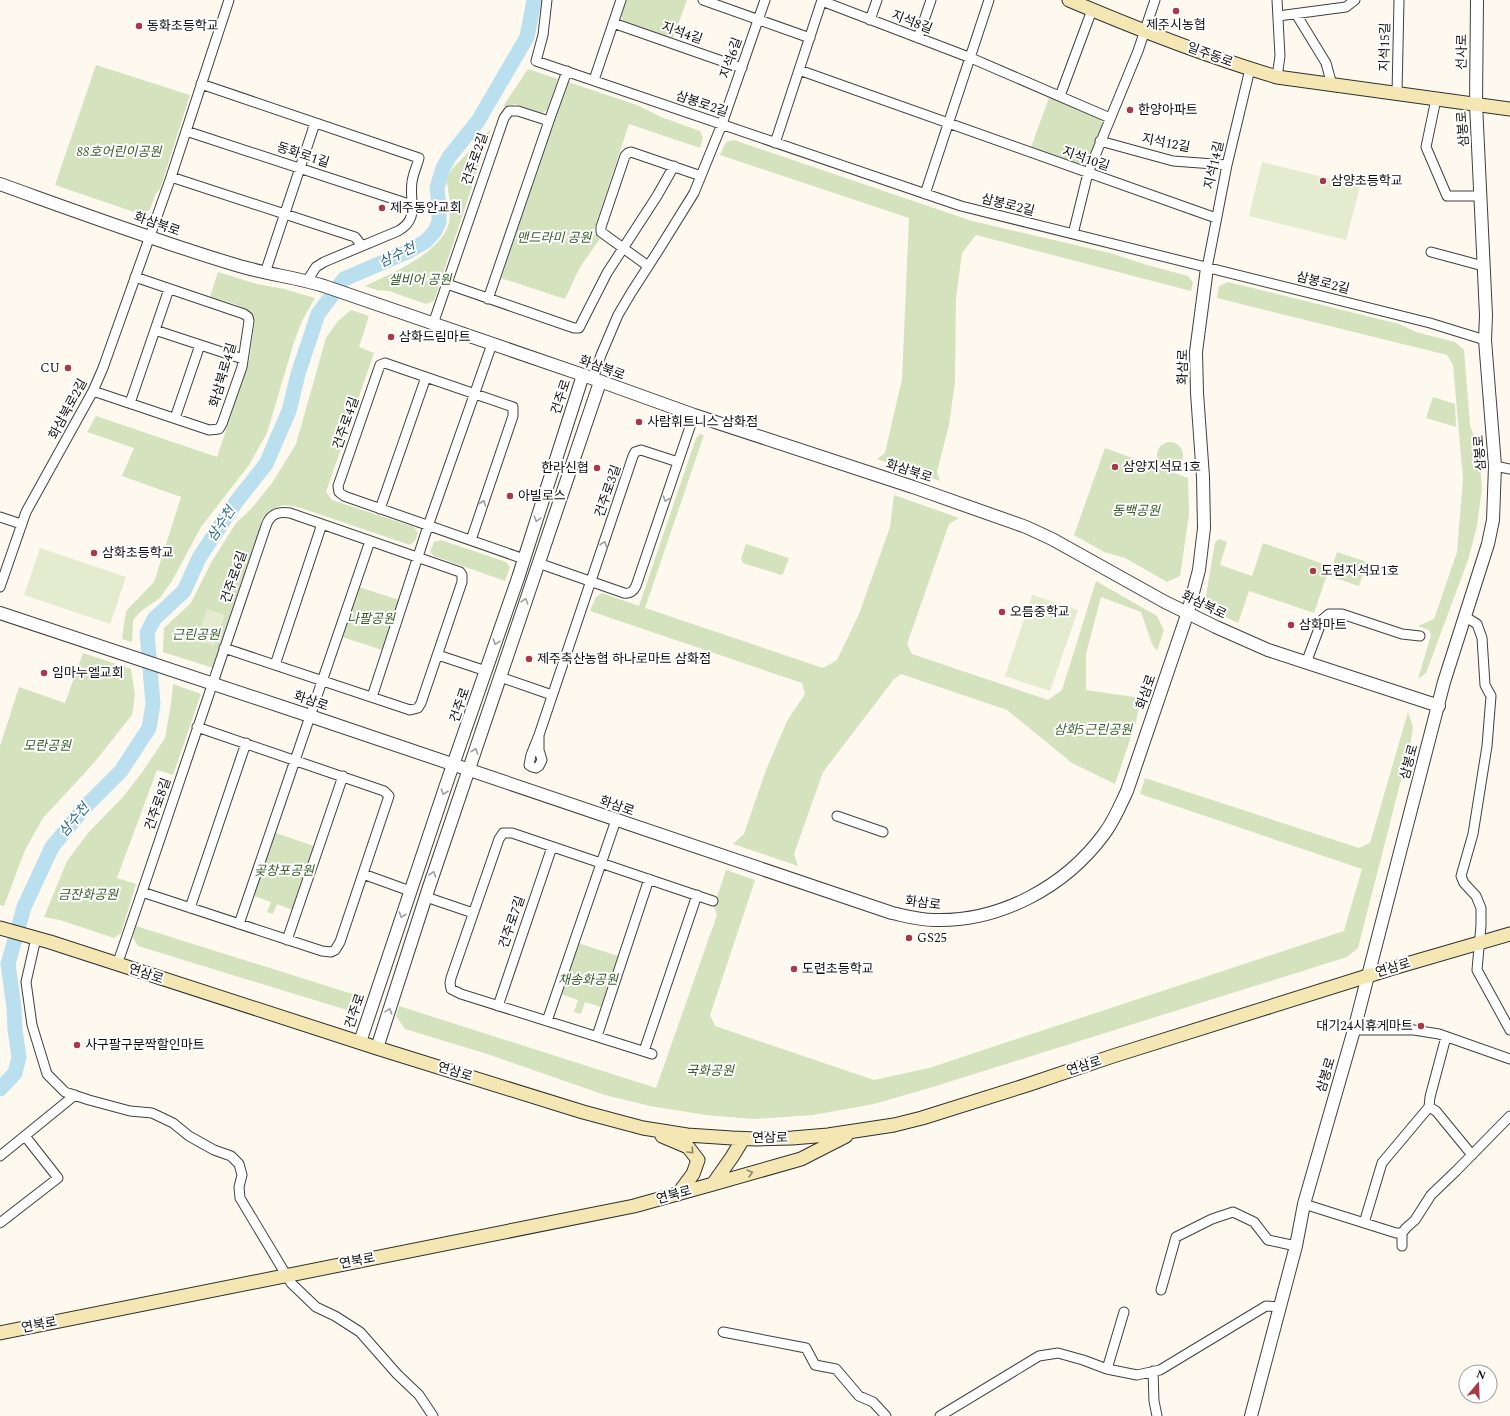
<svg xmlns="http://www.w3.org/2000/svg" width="1510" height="1416" font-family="Spectral,'Noto Sans KR',serif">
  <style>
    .green { fill: #d4e3bd }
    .pitch { fill: #e4ebce }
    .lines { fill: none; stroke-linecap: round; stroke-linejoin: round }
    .river { stroke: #badfee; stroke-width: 15 }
    .minor-casing { stroke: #404040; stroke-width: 11 }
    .tertiary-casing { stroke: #404040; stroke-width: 14 }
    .secondary-casing { stroke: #2f2f2f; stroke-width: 15 }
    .minor { stroke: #fff; stroke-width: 9 }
    .tertiary { stroke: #fff; stroke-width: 12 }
    .secondary { stroke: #f4e7b3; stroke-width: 13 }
    .oneway { stroke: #9e9e9e }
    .oneway2 { stroke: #8c8568 }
    .poi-dot { fill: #aa3847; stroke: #fff; stroke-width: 1.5 }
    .labels { text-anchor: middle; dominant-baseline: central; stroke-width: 4; stroke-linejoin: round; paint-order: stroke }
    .street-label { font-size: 13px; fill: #0d0d0d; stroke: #fff }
    .poi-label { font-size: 13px; fill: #0d0d0d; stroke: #fff; text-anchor: start }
    .park-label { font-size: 13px; font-style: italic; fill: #365c26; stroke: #fff }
    .water-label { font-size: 14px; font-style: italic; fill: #276a8e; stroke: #fff }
  </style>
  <rect width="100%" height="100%" fill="#fdf9ef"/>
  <path class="green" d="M626,0H687L673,38L623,21L621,14Z
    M96,65L190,95L160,189L155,195L150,210L140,214L55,185Z
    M528,69L558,79L547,110L542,113L515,104L505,107L504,105Z
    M568,82L637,105L661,117L700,131L703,138L700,148L629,124L593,233L600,239L580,267L565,299L501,278Z
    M1050,95L1101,117L1102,125L1087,163L1081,165L1031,147Z
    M491,129L434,301L426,304L389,291L376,290L365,286C391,274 438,254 448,226C452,217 449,190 446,180L452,169Z
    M734,140L972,221L1110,253L1147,265L1188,276L1193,282L1191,291L976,235L962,253L956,298L955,382L949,425L937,472L940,481L877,459L885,453L902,379L909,218L720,155L726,142Z
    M218,272L257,284L284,289L315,298L302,321L294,342L267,433L249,465L201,527L172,581L160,598L141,611L133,620L132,642L122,639L126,611L154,582L181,497L122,476L134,448L87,432L96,416L217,457L249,361L255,321C248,304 225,302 210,297Z
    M1228,282L1399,324L1416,332L1455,342L1464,350L1470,425L1479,453L1482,488L1477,526L1468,560L1426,673L1418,679L1431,635L1429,630L1418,626L1434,619L1457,552L1463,479L1453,365L1447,355L1217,298L1219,286Z
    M351,310L369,316L359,347L374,353L326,492L332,500L414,527L418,533L415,541L410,545L301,508C280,503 278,504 263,518L213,668L163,652L164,628L191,603L212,561L236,523L251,509L272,483L296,444L326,338L338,321Z
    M1433,397L1455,404L1456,427L1426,418Z
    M700,434L704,435L645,608L823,668L837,660L859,614L890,527L894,495L959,518L949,524L907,644L912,654L1048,700L1062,690L1096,581L1157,616L1164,630L1157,651L1152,644L1141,612L1101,597L1086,654V690L1141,698L1136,722L1115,784L1072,763L1007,710L901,674L894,679L823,772L794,854L798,866L733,844L744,834L766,770L787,721L805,694L802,683L590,611L596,597L602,593L639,606L696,438Z
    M1157 455a13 13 0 1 1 26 0a13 13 0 1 1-26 0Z
    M1105,448L1188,478L1189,514L1180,576L1167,582L1125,558L1104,552L1074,535Z
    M1219,539L1227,542L1220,565L1252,576L1263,543L1330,566L1314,613L1249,591L1238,623L1204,607L1215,543Z
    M441,540L506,562L510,567L505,581L434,556L430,552L434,542Z
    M746,544L789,558L783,574L781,575L743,563L741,558Z
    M1337,552L1367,562L1359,586L1329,576Z
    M359,587L399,600L382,650L342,637Z
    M83,653L131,669L135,695L132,715L93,764L43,818L25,850L4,906L0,905V746L19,687L65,703Z
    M173,684L201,694L173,775L157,770L117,878L136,884L121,933L114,938L60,920L44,917L67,861L88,833L122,798L143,771L165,738L171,704Z
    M1408,712L1413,727L1411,741L1358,948L1347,957L936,1086L874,1104L813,1115L754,1119L706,1115L650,1106L605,1095L484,1053L405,1029L396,1016L399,1006L656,1088L717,915L714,906L726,870L755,880L710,1015L715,1026L874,1080L929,1068L1344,931L1362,869L1140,794L1145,778L1359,848L1370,843Z
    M276,833L314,846L292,910L277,904L273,914L267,912L271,902L254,896Z
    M136,926L362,997L359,1006L347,1010L138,946L133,937Z
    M578,943L618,956L601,1007L585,1002L581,1014L574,1012L578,1000L561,994Z"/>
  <path class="pitch" d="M1262,162L1360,186L1346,240L1249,216Z
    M40,548L126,577L110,624L24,595Z
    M1032,595L1078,610L1050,691L1005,676Z
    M207,609L225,615L214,646L197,640Z"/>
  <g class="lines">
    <path class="river" d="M0,1089L15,1073L19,1057L15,1030L14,1008L8,964L24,907L52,847L85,807L121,771L149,728L153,704L147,633L154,619L184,591L199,558L236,502L266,464L289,411L298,374L318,314L344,279L409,251L426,241L435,231L439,222V206L437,188L443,168L449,157L478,121L527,37L534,0"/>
    <defs>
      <path id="minor" d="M547,0L543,35L536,61L961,206L1430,323L1485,340
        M703,0L810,38
        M1277,0L1280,56L1277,77
        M822,1L971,58L1110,118
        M1296,14L1326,63L1332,85
        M1278,16L1346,7L1355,0
        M870,20L877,0
        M613,23L742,68
        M918,38L931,0
        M799,70L1216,218
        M594,80L621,0
        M201,84L419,158C417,166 413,174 412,182C409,202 420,219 398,231L324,262L316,267L307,281
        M1397,94L1399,0
        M1060,96L1092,10
        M1436,99L1426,147L1447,196H1481
        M186,131L412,205
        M1100,141L1173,161L1227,165
        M775,143L822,0
        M171,177L355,237L362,246
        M925,194L989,0
        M1073,234L1088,173L1138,51L1155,0
        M1431,252L1483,266
        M648,266L601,232V227L625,156L628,153L631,152L701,176
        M1207,268L1227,165L1250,69
        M265,273L315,123
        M447,284L574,328H579L607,273L657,196L674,166
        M488,299L549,121
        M433,324L504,118L509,111H518L549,121L567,71
        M155,330L243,359
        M593,379L601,355L618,315L631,293L658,251L694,193L722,124L765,0
        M93,391L209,430L219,429L222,424L242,367L249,321L248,317L244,314L135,277
        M130,403L169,289
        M175,418L200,345
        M1495,466L1510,469
        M380,509L426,377
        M0,517L21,524
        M471,540L513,416V407L385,363L380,365L338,486L339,492L344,496C404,517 464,538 524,559
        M538,563L624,593C630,594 633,592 636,586L694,415
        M0,587L26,512L93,391L103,368L171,177L229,0
        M1464,616L1477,624L1482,638L1485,685L1491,696L1487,746L1473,834L1461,876L1464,883L1476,896L1481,908V925L1477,970L1510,1030
        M438,655L486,671
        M1306,663L1321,623L1323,619L1329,614H1342L1402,634L1420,636
        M275,665L322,524
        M500,677L552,695
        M372,697L428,526L492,344
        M197,727L384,791L389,796L340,942L335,950L331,952L322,951L142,892L266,526C270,514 278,511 290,513L460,572L462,575V582L421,703L418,708L410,710L224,648
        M539,735V750L542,760L539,766L536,768L532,767L529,765L531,755L539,735L633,456L635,452L641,450L678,462
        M837,816L883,832
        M363,874L410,891
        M426,897L473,913
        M190,908L246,743
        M239,924L370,541
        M36,938L26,982L32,1025L47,1074L65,1092L89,1100L130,1111L152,1113L173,1123L189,1136L214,1150L231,1156L239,1164L242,1175L239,1187L240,1198L291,1283L316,1307L335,1316L360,1332L397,1374L419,1395L433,1416
        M287,940L343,776
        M117,965L142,892
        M498,1006L552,847
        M547,1021L616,820
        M1354,1030H1414L1439,1034L1510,1059
        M597,1036L649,879
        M644,1051L697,895
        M652,1054L461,994L451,989L450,983L451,978L499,839L503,833H512L713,901
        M1429,1107L1436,1111L1472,1155
        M0,1156L75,1095
        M1304,1204L1396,1233H1402
        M0,1223L58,1178L25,1136
        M1364,1223L1382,1163L1429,1107L1430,1097L1446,1037
        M1402,1246V1233L1406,1228L1415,1220L1431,1195L1456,1171L1510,1116
        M1161,1290L1176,1237L1212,1219L1233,1212L1254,1222L1268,1240L1296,1246
        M723,1332L806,1348L815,1365L836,1369L859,1396L873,1402L886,1416
        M1107,1369L1137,1375L1160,1370L1266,1306L1280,1307
        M1153,1371L1154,1401L1157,1416
        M940,1416L1039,1356L1058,1353L1083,1360L1107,1369L1124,1312"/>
      <path id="tertiary" d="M0,184C78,212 156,241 236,265C265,274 295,277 324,286L583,375L694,415L913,487L1026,527L1052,539L1165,602L1216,627L1268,650L1439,706
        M0,613L310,716L892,913C906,916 919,920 934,920C1000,922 1065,887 1104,834C1114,821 1120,806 1127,791L1188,612L1199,570L1204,528L1203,477L1197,393L1196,352L1207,268
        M360,1042L446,785L518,578L583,375
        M377,1048L428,890L600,382
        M1251,1416L1296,1246L1304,1204L1354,1030L1444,682L1488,544L1493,520L1495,466L1485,340L1486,315L1476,104L1477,0"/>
      <path id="secondary" d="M1069,0C1137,29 1206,56 1277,77L1510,109
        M0,928L50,942L377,1048L583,1112L643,1128L687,1135L732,1138L756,1139L792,1138L828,1135L894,1125L922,1118L1027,1085L1113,1056L1393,968L1510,934
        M662,1136L688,1147L698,1160L693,1174L678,1194
        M713,1184L801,1159L846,1136
        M0,1333L634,1206L713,1184L732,1157L743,1139"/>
    </defs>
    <use href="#minor" class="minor-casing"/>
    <use href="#tertiary" class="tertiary-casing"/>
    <use href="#secondary" class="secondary-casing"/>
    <use href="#minor" class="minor"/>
    <use href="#tertiary" class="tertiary"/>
    <use href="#secondary" class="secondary"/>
  </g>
  <defs><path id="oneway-chevron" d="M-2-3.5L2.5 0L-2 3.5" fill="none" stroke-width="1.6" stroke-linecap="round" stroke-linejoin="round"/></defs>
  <g class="oneway">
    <use href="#oneway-chevron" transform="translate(666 499) rotate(109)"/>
    <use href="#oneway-chevron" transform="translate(483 503) rotate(-71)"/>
    <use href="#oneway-chevron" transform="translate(537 519) rotate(108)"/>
    <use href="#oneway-chevron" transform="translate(604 544) rotate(-71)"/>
    <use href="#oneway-chevron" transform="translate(525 601) rotate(-72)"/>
    <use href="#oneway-chevron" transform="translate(496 642) rotate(109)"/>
    <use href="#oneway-chevron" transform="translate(475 751) rotate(-71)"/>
    <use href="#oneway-chevron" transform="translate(444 792) rotate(109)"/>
    <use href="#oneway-chevron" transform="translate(433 874) rotate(-71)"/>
    <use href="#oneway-chevron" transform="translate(402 915) rotate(109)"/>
    <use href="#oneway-chevron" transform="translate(389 1011) rotate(-72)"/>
  </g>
  <g class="oneway2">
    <use href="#oneway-chevron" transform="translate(691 1151) rotate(47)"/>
    <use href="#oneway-chevron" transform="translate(750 1173) rotate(-15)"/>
  </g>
  <g class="poi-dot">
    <circle cx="1176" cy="11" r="4"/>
    <circle cx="139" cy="26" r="4"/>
    <circle cx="1130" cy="110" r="4"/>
    <circle cx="1323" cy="181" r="4"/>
    <circle cx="382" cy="208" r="4"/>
    <circle cx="391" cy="337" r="4"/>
    <circle cx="68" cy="368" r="4"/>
    <circle cx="639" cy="422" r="4"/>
    <circle cx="1115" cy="467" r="4"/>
    <circle cx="597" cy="468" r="4"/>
    <circle cx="510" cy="496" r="4"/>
    <circle cx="94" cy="553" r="4"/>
    <circle cx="1313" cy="571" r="4"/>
    <circle cx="1002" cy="612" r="4"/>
    <circle cx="1291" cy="625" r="4"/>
    <circle cx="529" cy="659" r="4"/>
    <circle cx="44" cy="673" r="4"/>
    <circle cx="909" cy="938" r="4"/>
    <circle cx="794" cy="969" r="4"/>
    <circle cx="1421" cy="1026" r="4"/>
    <circle cx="77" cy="1045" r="4"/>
  </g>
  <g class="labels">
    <g class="street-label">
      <text transform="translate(912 22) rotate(21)">지석8길</text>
      <text transform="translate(682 33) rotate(19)">지석4길</text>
      <text transform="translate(1385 47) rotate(-89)">지석15길</text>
      <text transform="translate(1462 52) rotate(-89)">선사로</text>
      <text transform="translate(1210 55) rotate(20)">일주동로</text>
      <text transform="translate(731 58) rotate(-71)">지석6길</text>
      <text transform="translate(702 104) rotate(19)">삼봉로2길</text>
      <text transform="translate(1463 129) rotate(-94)">삼봉로</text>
      <text transform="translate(1166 143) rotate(11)">지석12길</text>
      <text transform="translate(303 155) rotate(18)">동화로1길</text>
      <text transform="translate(475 159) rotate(-71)">건주로2길</text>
      <text transform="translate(1086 159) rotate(19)">지석10길</text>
      <text transform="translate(1214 165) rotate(-77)">지석14길</text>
      <text transform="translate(1008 205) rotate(14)">삼봉로2길</text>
      <text transform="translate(157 224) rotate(19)">화삼북로</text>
      <text transform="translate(1323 283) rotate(14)">삼봉로2길</text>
      <text transform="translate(1183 367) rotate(-89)">화삼로</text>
      <text transform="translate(602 368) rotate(20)">화삼북로</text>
      <text transform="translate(223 375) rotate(-74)">화삼북로4길</text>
      <text transform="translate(561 397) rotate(-72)">건주로</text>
      <text transform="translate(68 409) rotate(-62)">화삼북로2길</text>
      <text transform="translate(346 423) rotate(-71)">건주로4길</text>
      <text transform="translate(1480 453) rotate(-94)">삼봉로</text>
      <text transform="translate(909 471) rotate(18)">화삼북로</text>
      <text transform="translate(608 491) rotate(-71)">건주로3길</text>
      <text transform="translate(234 577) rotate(-71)">건주로6길</text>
      <text transform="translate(1204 605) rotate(26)">화삼북로</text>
      <text transform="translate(1146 692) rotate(-71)">화삼로</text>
      <text transform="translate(311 701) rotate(19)">화삼로</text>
      <text transform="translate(460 705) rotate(-71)">건주로</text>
      <text transform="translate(1409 762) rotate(-75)">삼봉로</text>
      <text transform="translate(158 804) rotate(-71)">건주로8길</text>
      <text transform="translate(617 806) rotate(19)">화삼로</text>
      <text transform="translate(923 903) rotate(7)">화삼로</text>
      <text transform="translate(512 922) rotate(-71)">건주로7길</text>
      <text transform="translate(1393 968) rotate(-17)">연삼로</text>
      <text transform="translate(146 974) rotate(18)">연삼로</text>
      <text transform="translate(355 1011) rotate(-71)">건주로</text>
      <text transform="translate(1084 1066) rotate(-18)">연삼로</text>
      <text transform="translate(455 1072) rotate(17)">연삼로</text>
      <text transform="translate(1326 1075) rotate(-73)">삼봉로</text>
      <text transform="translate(770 1138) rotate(-1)">연삼로</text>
      <text transform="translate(674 1195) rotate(-16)">연북로</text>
      <text transform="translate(357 1261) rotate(-11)">연북로</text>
      <text transform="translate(39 1325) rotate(-11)">연북로</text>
    </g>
    <g class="poi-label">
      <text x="1176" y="25" text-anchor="middle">제주시농협</text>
      <text x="147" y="26">동화초등학교</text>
      <text x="1138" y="110">한양아파트</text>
      <text x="1331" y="181">삼양초등학교</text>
      <text x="390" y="208">제주동안교회</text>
      <text x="399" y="337">삼화드림마트</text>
      <text x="60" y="368" text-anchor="end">CU</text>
      <text x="647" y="422">사람휘트니스 삼화점</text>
      <text x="1123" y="467">삼양지석묘1호</text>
      <text x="589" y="468" text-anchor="end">한라신협</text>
      <text x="518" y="496">아빌로스</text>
      <text x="102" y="553">삼화초등학교</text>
      <text x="1321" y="571">도련지석묘1호</text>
      <text x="1010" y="612">오름중학교</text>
      <text x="1299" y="625">삼화마트</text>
      <text x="537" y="659">제주축산농협 하나로마트 삼화점</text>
      <text x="52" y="673">임마누엘교회</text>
      <text x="917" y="938">GS25</text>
      <text x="802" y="969">도련초등학교</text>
      <text x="1413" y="1026" text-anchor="end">대기24시휴게마트</text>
      <text x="85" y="1045">사구팔구문짝할인마트</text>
    </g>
    <g class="park-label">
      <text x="119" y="152">88호어린이공원</text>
      <text x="554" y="238">맨드라미 공원</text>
      <text x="420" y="280">샐비어 공원</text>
      <text x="1136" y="511">동백공원</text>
      <text x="371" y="619">나팔공원</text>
      <text x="196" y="635">근린공원</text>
      <text x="1093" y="730">삼화5근린공원</text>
      <text x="47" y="746">모란공원</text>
      <text x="284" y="871">곶창포공원</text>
      <text x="88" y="895">금잔화공원</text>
      <text x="588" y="980">채송화공원</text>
      <text x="710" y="1071">국화공원</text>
    </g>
    <g class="water-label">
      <text transform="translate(397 255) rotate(-25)">삼수천</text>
      <text transform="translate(221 524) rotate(-56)">삼수천</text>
      <text transform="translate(74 820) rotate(-50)">삼수천</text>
    </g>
  </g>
  <g transform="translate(1478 1384) rotate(19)"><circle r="19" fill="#ffffff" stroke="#9e9e9e"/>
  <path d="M0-3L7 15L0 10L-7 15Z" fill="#aa3847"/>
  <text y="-6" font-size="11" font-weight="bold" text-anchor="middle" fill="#0d0d0d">N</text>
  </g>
</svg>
